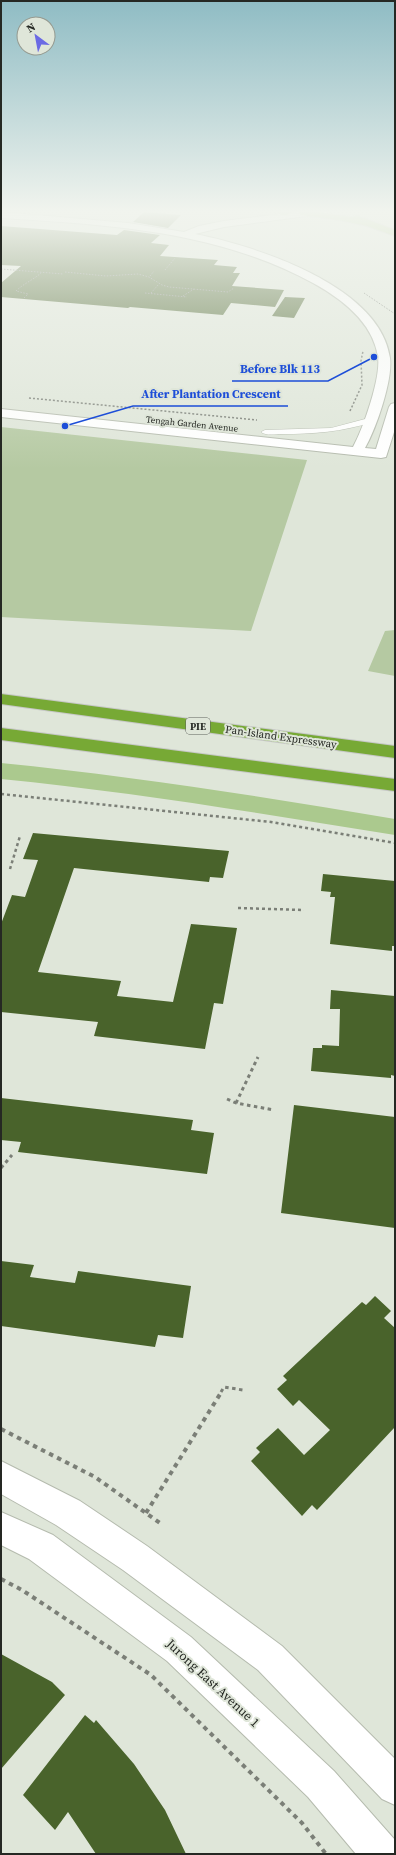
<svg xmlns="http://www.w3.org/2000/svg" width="396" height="1855" font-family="'Source Serif 4',serif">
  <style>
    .green { fill: #b5c9a2 }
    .water { fill: #abc98e }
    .building { fill: #49632b }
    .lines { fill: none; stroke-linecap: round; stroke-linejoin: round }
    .service-casing { stroke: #b5bbae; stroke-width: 1 }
    .minor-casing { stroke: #b5bbae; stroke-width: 2 }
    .tertiary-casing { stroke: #b5bbae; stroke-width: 2 }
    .primary-casing { stroke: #c6c7c6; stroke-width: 2 }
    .motorway-casing { stroke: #c6c7c6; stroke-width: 2 }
    .path-far4 { stroke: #7b7f77; stroke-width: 1; stroke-dasharray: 1.5 1.5; stroke-linecap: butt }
    .path-far3 { stroke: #7b7f77; stroke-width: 1.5; stroke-dasharray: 2 2; stroke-linecap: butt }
    .path-far2 { stroke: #7b7f77; stroke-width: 2.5; stroke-dasharray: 3 3; stroke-linecap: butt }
    .path-far1 { stroke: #7b7f77; stroke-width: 3; stroke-dasharray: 3.5 3.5; stroke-linecap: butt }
    .path { stroke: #7b7f77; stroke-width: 4; stroke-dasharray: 4.5 4.5; stroke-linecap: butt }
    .service { fill: #fff; fill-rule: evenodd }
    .minor { fill: #fff; fill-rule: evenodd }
    .tertiary { fill: #fff; fill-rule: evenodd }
    .primary { fill: #adcb86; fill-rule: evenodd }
    .motorway { fill: #77a935; fill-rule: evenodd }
    .labels { text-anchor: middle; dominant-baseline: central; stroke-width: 4; stroke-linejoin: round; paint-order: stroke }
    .far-street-label { font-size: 9px; fill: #252823; stroke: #dfe6d9 }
    .shield { fill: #dfe6d9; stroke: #5d615a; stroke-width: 1 }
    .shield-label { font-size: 10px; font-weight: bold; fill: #252823 }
    .street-label { font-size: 11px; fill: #252823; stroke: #dfe6d9 }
    .near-street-label { font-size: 13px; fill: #252823; stroke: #dfe6d9 }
    .leader { fill: none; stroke: #1d4ed8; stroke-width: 1.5 }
    .callout-dot { fill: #1d4ed8; stroke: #dfe6d9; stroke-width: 1.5 }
    .callout-label { font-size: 12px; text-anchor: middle; font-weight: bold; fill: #1d4ed8; stroke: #dfe6d9; stroke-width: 4; stroke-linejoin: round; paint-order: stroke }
  </style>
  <rect width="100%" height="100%" fill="#dfe6d9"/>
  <path class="green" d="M1,427L307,460L251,631L1,617Z
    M395,630V676L368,671L385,631Z"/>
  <path class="water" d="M1,763C133,776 264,797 395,819V835C264,814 133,792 1,779Z"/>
  <path class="building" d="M144,212L181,215L168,228L133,222Z
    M1,226L117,235L124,230L160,235L151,243L169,245L160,256L218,260L214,265L237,267L233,273H240L232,286L284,290L275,307L231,303L223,315L130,307L128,308L1,297V283L21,266L1,265Z
    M285,297L305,298L294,318L272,316Z
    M33,833L229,851L223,878L210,877L209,882L74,868L38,972L121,981L117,996L173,1002L191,924L237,928L223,1004L214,1003L205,1049L94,1036L98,1022L1,1012V924L12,895L25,897L38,860L23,859Z
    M323,874L395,881V946H392V951L330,944L335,897H330L331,892L321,891Z
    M331,990L395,996V1076L391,1075V1078L311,1071L313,1048H322V1045L339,1046L340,1009H330Z
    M1,1098L193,1120L191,1130L214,1133L207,1174L18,1152L21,1142L1,1140Z
    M294,1105L395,1117V1228L281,1213Z
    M1,1261L34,1265L30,1277L75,1283L78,1271L191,1286L183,1338L158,1335L155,1347L1,1326Z
    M375,1296L391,1311L384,1318L395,1328V1427L317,1510L312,1505L302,1516L251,1461L260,1452L256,1448L278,1428L304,1455L330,1430L299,1400L293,1406L277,1389L287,1380L283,1376L362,1302L366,1305Z
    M1,1654L52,1682L65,1695L1,1769Z
    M85,1715L94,1723L96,1720L134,1764L165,1810L186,1854H96L68,1812L55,1830L23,1795Z"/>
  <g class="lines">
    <defs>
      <path id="service" d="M369,418H372V422C342,432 313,434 282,434C276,434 266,436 261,432L265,430L331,428Z"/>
      <path id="minor" d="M312,210H333L329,213L224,227L195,234C256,246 380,286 390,358C393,380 376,429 365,448L376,449L389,407L391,404L395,403V429L386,457L381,458L1,417V409L353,447C363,429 381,378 378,357C373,322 342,299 313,283C215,230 109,225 1,218V212L128,223L184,232L199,226L224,221Z"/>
      <path id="tertiary" d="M1,1461L80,1501L147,1546L282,1646L395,1759V1805L382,1799L258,1670L123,1570L56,1525L1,1494Z
        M1,1512L53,1535L191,1637L334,1771L395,1840V1854H356L308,1797L167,1661L29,1559L1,1545Z"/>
      <path id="primary" d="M285,210H297L287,215H281L279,213Z
        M304,210L351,217L358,216L395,230V236L367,226L339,220L301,215L299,213L301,211Z"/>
      <path id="motorway" d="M1,694L395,746V758L1,704Z
        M1,728L395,779V791L1,740Z"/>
    </defs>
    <use href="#service" class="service-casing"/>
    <use href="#minor" class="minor-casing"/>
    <use href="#tertiary" class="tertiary-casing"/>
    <use href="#primary" class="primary-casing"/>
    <use href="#motorway" class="motorway-casing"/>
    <path class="path-far4" d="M384,210L395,214
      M1,269L63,274
      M165,270L175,258
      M65,272L106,276L138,274L149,277L162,285L169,287L228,292L234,288
      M150,276L154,271
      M145,293L187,297
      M151,293L158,285
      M364,293L395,314
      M183,296L194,289
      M24,298L28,294L16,291C23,284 33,280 41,273"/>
    <path class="path-far3" d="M29,398L257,420
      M350,411L362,385L361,361L363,351"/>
    <path class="path-far2" d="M1,794L271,822L395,843
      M10,869L20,836
      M238,908L304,910"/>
    <path class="path-far1" d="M227,1099L236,1103L274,1110
      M236,1103L258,1057
      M1,1168L12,1155
      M221,1392L224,1387L243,1390"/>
    <path class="path" d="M1,1429L95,1477L160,1523
      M146,1513L222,1391
      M1,1579L22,1590L151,1675L302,1823L326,1854"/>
    <use href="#service" class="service"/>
    <use href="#minor" class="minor"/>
    <use href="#tertiary" class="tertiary"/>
    <use href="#primary" class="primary"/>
    <use href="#motorway" class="motorway"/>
  </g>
  <linearGradient id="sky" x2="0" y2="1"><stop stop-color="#8fbcc4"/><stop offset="0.45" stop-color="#f1f4ee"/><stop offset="1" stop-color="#f1f4ee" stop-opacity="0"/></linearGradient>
  <rect width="396" height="469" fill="url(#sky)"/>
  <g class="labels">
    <g class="far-street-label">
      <text transform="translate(192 424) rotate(6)">Tengah Garden Avenue</text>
    </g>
    <rect class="shield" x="186" y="718" width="24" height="16" rx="3"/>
    <g class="shield-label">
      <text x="198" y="726">PIE</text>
    </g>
    <g class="street-label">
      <text transform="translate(281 737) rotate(8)">Pan-Island Expressway</text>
    </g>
    <g class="near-street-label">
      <text transform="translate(213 1683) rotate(43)">Jurong East Avenue 1</text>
    </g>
  </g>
  <path class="leader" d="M374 357L328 381H232M65 426L133 406H288"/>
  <g class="callout-dot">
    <circle cx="374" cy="357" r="4"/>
    <circle cx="65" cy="426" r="4"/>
  </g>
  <g class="callout-label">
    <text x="280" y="373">Before Blk 113</text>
    <text x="211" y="398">After Plantation Crescent</text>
  </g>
  <rect width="396" height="1855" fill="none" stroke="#252823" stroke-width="4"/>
  <g transform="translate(36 36) rotate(328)"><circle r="19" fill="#dfe6d9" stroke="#959a90"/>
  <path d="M0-3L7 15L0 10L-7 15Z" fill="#6b6ae4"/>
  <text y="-6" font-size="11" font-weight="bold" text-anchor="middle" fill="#252823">N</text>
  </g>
</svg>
